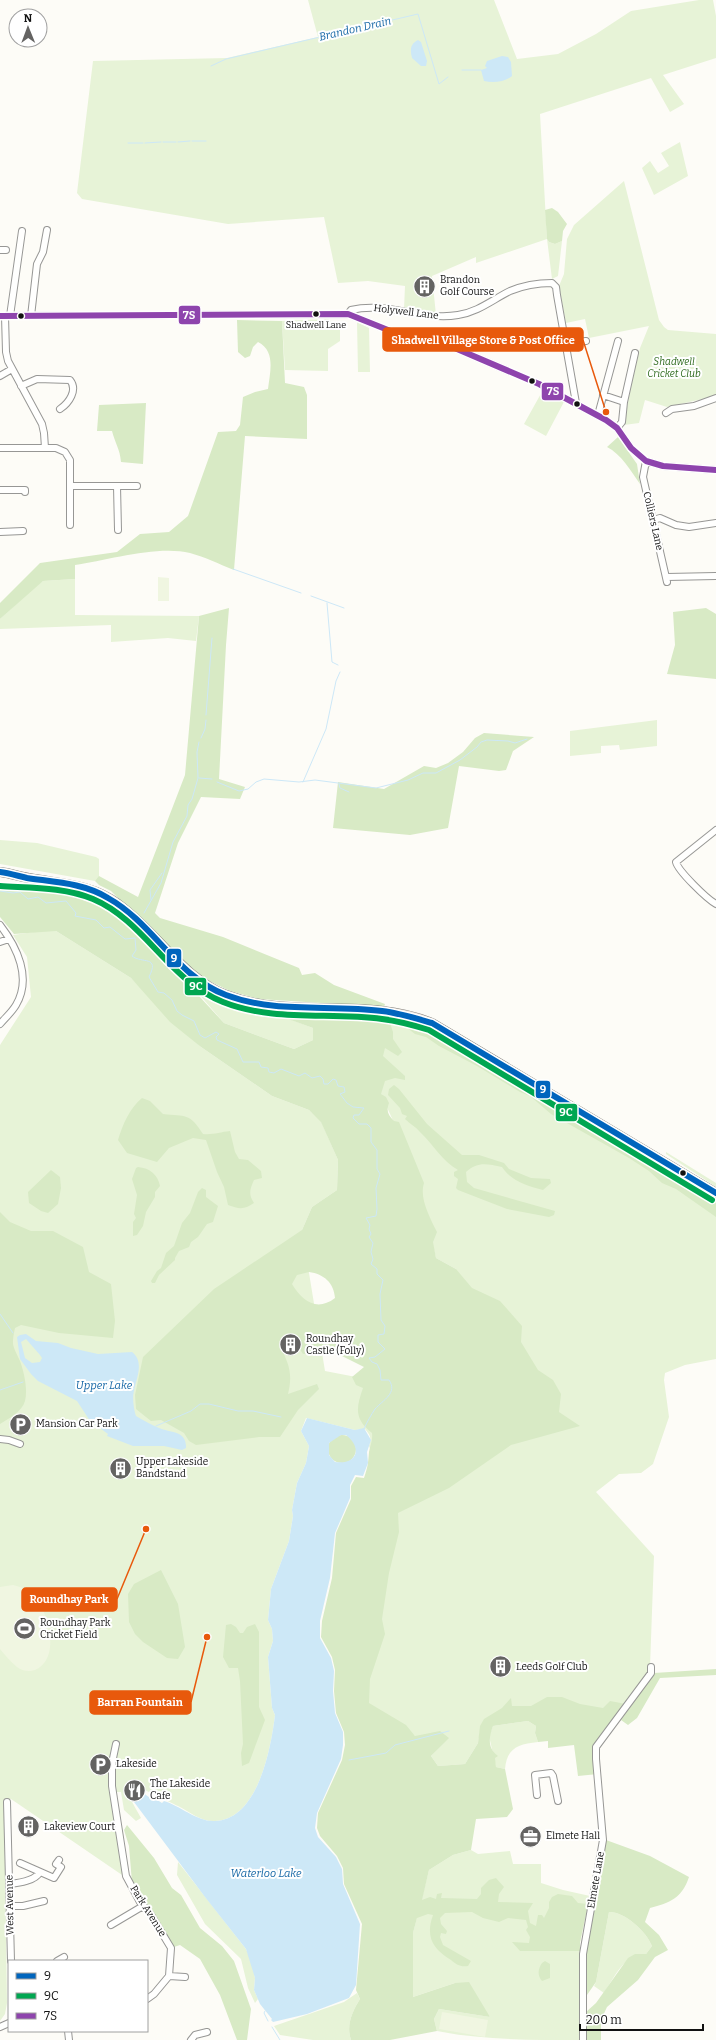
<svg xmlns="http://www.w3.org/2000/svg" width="716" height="2040" font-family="Bitter,serif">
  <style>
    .green { fill: #e7f3d7 }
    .forest { fill: #d8eac5; fill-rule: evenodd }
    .pitch { fill: #f0f6e1 }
    .water { fill: #cde8f7; fill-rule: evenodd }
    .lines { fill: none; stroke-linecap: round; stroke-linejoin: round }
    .stream { stroke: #cde8f7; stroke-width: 1 }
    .minor-casing { stroke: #979795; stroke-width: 8 }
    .highway-casing { stroke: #858482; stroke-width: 10 }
    .minor { stroke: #fffffe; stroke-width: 6 }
    .highway { stroke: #eae1d8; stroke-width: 9 }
    .bus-1-casing { stroke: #fff; stroke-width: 9 }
    .bus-2-casing { stroke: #fff; stroke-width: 9 }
    .bus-3-casing { stroke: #fff; stroke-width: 9 }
    .bus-1 { stroke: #0065bd; stroke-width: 6 }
    .bus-2 { stroke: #00a651; stroke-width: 6 }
    .bus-3 { stroke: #8e44ad; stroke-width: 6 }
    .bus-dot { fill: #111; stroke: #fff; stroke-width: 1.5 }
    .labels { text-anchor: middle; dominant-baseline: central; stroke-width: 4; stroke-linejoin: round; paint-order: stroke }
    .bus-label { font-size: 9px; fill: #111; stroke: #fff }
    .poi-label { font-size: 10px; fill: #111; stroke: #fff; text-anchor: start }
    .street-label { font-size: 10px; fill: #111; stroke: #fff }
    .park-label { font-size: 10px; font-style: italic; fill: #2f6b1f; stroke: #fff }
    .water-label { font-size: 11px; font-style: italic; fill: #1768a6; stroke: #fff }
    .leader { fill: none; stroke: #e8590c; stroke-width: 1.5 }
    .callout-dot { fill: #e8590c; stroke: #fff; stroke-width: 1.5 }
    .callout { fill: #e8590c; stroke: #e8590c; stroke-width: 1.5 }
    .callout-label { font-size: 11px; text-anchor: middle; font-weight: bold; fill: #fff }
    .line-badge { stroke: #fff; stroke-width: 1.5 }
    .badge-label { font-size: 11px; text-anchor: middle; font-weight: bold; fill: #fff }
  </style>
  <rect width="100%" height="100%" fill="#fdfcf7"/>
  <path class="green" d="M308,0H494L517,59L558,54L596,34L631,11L699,0H713L716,16V58L663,75L684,104L670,112L651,78L540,114L547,239L549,242L555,244L562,241L558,276L552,279L547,239L476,263V257L432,276L436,315L404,309L405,286L368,281L338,283L324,217L228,224L82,199L77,193L93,61L227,58L318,37Z
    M680,142L688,176L654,195L642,168L650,161L658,173L669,166L661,153Z
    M624,181L659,320L664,327L668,330L716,334V396L667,407L645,400L639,423L624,425L630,391L640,348L649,326L589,338L585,319L566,323L559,286L564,274L567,239L574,225Z
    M328,319L340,328V341L328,349V371L285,370L282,321Z
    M357,322L369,328L370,372H358Z
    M543,390L565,400L546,436L524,424Z
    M75,579V615L199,616L196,641L168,638L111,642V625L0,629V619L38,584L43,581Z
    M657,720V746L620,750L619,745L601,746V753L570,756V731Z
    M0,840L37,843L96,857L99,859V878L95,881L0,864Z
    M116,911L194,980L297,1015L268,1011L313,1028V1040L294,1049L224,1023L198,993Z
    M48,930L56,931L131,978L201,1047L272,1096L309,1110L321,1121L338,1160L337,1190L312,1207L302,1230L325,1371L382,1382L456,1269L436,1258L414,1167L381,1094L378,1041L387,1022L395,1016L535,1089L669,1173H675L716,1199V1359L685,1365L665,1373L664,1380L669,1417L653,1464L641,1473L619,1474L596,1492L654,1556L650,1667L635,1693L611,1724L545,1707L481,1726L478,1743L465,1764L438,1766L431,1756L448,1738L415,1736L367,1704L379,1472L369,1446C372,1437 370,1435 365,1429L355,1430L306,1418L301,1431L309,1446L306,1463L297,1483L292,1510L293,1516L289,1541L271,1589L268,1620L272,1629L273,1641L268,1657L272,1708L275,1715C271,1748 258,1820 215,1821C201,1822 190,1812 178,1806C170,1802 137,1787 133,1783L127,1788L129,1791L127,1793L141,1818L136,1821L124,1810L121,1792H113L125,1877L11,1799H4L7,2003L5,2014L0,2021V1045L31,997L27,957L13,935Z
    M666,1152L716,1183V1187L666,1154Z
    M528,1721L536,1726L535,1733L538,1742C518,1744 507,1748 505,1769L496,1767L489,1736L493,1726Z
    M471,1850L478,1854L510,1851L513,1864H541V1883L563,1890L590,1896L580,1942L579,2040C533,2040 481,2040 437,2031L434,2019L439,2009L490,2017L455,1983L413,1997V1933L429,1870L453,1855Z
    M178,1862L246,1949L252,1963L255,1978L254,1990L258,1999L255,2003L248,1988L241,1959L205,1924L177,1875Z
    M609,1912C625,1912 646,1931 652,1946L646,1954C623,1955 616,1975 604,1993L594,1986L596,1982Z
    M357,1993L360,1999C352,2012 346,2025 351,2040H313L280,2035L274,2026L344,2002Z"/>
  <path class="forest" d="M552,208L558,212L567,224L563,231L562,241L555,244L549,242L547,239L545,210Z
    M237,320L282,321L285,383L304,387L307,395V439L245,436L234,570C219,564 205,557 190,553C158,545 108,560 75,565V579L43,581L0,619V603L40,563L117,552L140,534L169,532L188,516L218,432L236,431L240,425L243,397L255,392L268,389C270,372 276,351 258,342L253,347L250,356L245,358L238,352Z
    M146,403L143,464L121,462C120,449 115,443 112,431H97L99,405Z
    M618,437L637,464L640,484C631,471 621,454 607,447Z
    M229,608L226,645L219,779L245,787L240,799L201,797L178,843L155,913L160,918L223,937L299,968L302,975L315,973L334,985L385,1004L384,1007L259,999L230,991L201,977L150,930L111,891L99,885L95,881L99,876L138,897L185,775L199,616Z
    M706,608L716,614V679L667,674L675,645L673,612Z
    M484,733L534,737L513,751L506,770L499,771L459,766L448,828L410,835L333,828L338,782L384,789L424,766L436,768L448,763L463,752L475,738Z
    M0,886L75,893L105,904L116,911L148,941L224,1023L294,1049L313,1040V1028L266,1011C307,1016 351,1012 390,1023L393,1032V1039L402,1052L398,1056L385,1048L383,1056L405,1076V1080L395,1078L385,1081L381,1094L386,1097L389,1103C386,1111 388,1115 394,1121L399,1122L424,1183C419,1198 430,1218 437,1232L433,1242L436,1258L456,1269L472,1288L500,1301L522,1326L521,1342L538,1370L553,1380L561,1394L559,1412L580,1426L511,1445L449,1488L398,1513L399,1532L389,1573L382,1619L385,1634L370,1679L369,1703L406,1725L415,1736L440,1731L449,1738L431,1756L438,1766L465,1764L478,1743L480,1726L484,1719L502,1708L511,1698L512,1706H531L547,1697H562L580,1704L603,1708L610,1701L626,1704L596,1747L598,1774L578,1776L574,1745L548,1748V1741L538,1742L535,1733L536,1726L528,1721L493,1726C489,1737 487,1748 498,1756L495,1758L496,1767L505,1769L513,1809L507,1817L476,1819L471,1850L453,1855L429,1870L422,1900L430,1897L436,1899L437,1894L442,1893L441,1898L477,1899L481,1894V1888L489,1880L496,1878L504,1887L499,1894L498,1902L533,1903L528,1911L530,1923L536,1926L538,1915H542L544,1918L549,1908V1902L552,1897L558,1894L572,1896L578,1903L588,1904L580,1942V1951H520L512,1942L529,1943L530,1937L526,1930L528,1927L526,1920L508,1918L499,1922L483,1918L472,1912L445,1913L440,1918L441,1924L447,1931L446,1934L441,1933L440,1937L443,1945L471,1961L468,1966C460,1967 457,1965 451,1960C433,1949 425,1937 433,1915L428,1914L417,1918L413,1933V1997L455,1983L469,1982L490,2017L439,2009L434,2019L437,2031L390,2040H351C346,2025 352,2012 360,1999L356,1990L362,1924L344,1884L343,1868L337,1856L320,1836L317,1828L318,1813L342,1760L345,1745L344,1732L336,1713L334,1691L335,1670L332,1657L321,1637L322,1621L332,1578L336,1533L351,1499V1486L356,1477L364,1478C368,1466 368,1464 369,1452C370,1445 373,1441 372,1433C354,1419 356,1408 363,1388L356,1385L352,1377L364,1367L338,1354H303L297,1345L288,1340L280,1346C289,1364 293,1374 288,1394L317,1384L319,1389L298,1410L280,1437H259L196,1445L189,1441L184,1433L161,1420L151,1421L136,1409L135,1395L143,1357L214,1289L302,1230L312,1207L337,1190L338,1160L321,1122L309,1110L272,1096L201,1047L170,1022L131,978L56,931L14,934L0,917ZM309,1272C324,1274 334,1283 335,1298C317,1312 302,1301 292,1284L297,1275Z
    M395,1016L430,1026L535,1089C546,1109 566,1112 585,1120C617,1135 647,1159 676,1177C689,1185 704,1191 716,1199V1217L676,1189L662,1183L649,1171L629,1158L551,1114L530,1096L520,1092L477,1066L439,1046L426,1037L415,1034L393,1017Z
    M394,1085L399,1089L427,1124L462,1155H479L504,1163L509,1169L531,1178L550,1179L551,1183L543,1190C528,1186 511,1181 502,1167C487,1164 478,1161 466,1172L467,1182L474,1188L555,1211L554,1215L549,1217L507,1209L458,1190L456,1188L458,1179L454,1176V1172L458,1170C442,1161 433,1144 420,1132C416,1127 410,1124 405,1119L407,1116L402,1114L400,1108L388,1095L389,1089Z
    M142,1098L150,1101L163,1114C186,1117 189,1112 203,1134C213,1135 220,1132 230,1131L235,1152L239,1159L248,1160L261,1171L262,1178L254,1180C250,1189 248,1194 254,1203C244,1210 239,1209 228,1205L224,1187L217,1172L206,1140L193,1138L169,1148L157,1162L127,1153L118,1140C123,1124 129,1109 142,1098Z
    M138,1167C150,1168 158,1175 160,1186L155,1192V1197L146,1212L143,1226L137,1235L133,1236V1222L136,1218L134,1214L137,1195L132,1179L136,1168Z
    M51,1170L60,1177L61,1188L58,1204L48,1213L41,1211L29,1203L28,1192Z
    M202,1188L206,1190V1197L218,1206L213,1222L207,1224L198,1237L191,1242L189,1247L179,1251L175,1258V1260L159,1275L155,1283H152L151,1281L157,1271L161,1268L166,1253L174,1246L182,1223L190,1213L198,1192Z
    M0,1212L10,1222L31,1231H53L83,1247L89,1272L111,1284L115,1321L113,1338L59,1333L21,1325L15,1328C11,1347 13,1345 20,1361C24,1372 28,1389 25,1401C22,1412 8,1419 0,1424Z
    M328 1449a14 14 0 1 1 28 0a14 14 0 1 1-28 0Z
    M161,1570L178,1604L185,1647L178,1659L167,1658L143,1642L135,1634L129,1622L128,1594L134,1584Z
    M231,1624L236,1627L240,1633H243L247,1627L255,1624L259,1632V1707L265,1720L249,1763L242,1766L241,1753L243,1744L240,1681L238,1668H229L223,1657L226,1625Z
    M716,1669V1675L660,1678L637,1718L628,1725L621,1720L654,1673Z
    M127,1825L154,1858L172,1888L181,1895L200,1928L222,1946L234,1961L251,2009L247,2040H237L220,1995L200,1959L180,1945L171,1948L132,1883L129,1846L124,1830Z
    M606,1840L650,1856L689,1877C682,1898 670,1903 650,1908L645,1922L659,1935L668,1950L655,1957L638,1980L607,2007L601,2020V2040H586V2012L596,2003L628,1958L635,1954H646L652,1946C646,1931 625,1912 609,1912L596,1982L587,1995L586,1956Z
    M545,1961L550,1964V1978L542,1981C537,1975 538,1969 542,1963Z"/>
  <path class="pitch" d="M158,577L169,578V601H158Z
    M13,1585C20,1587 28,1589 33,1594C48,1611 62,1658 35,1670C29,1672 22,1671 17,1667C11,1662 5,1655 0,1649V1587Z
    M442,2012L488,2020L485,2037L439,2029Z"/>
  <path class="water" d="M418,40L421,42L427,61L426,66H421L412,58C410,50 410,44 418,40Z
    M502,56L508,57L511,62L512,76C505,82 493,83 484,81L481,70L487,68L485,66L487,61Z
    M26,1334L36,1341L58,1343L71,1348L98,1354L132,1352C145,1362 136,1378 134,1391C132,1398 134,1410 136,1416C143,1420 152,1425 159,1428C170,1433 187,1430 186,1448L182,1450L164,1446H133L107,1436L108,1434L93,1423L92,1424L77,1401L38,1381L31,1374L20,1359L17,1337L20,1335ZM26,1339L40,1355L42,1358L40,1362L32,1363L25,1358L21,1342Z
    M307,1418L355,1430L364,1428L371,1440L367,1452L368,1463L363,1476L355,1475L350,1485V1498L335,1533L330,1578L320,1621V1638L331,1658L334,1671L333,1691L335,1713L343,1732V1745L341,1759L317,1813L315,1828L318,1837L336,1857L342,1869L343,1884L360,1924L356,1985L349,1998L307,2014L273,2022L271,2020L272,2019L260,2004L254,1990L255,1978L246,1949L205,1897L134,1802L144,1793C149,1799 156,1798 162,1803L164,1801C181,1806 197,1822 215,1821C258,1820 271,1748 275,1715L272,1708L268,1657L273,1641L272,1629L268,1620L271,1589L289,1541L293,1516L292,1510L297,1483L306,1463L309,1446L301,1431ZM341,1435H346C363,1448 357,1465 335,1462L329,1455V1443Z"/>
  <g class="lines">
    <path class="stream" d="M211,66L226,59L418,14L439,84L448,77
      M462,70H481
      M192,141H206
      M163,142H176
      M178,142L190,141
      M128,143H143
      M145,143L161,142
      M233,569L301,593
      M311,596L344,608
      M327,603L332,662L338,665
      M206,715L212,638
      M201,738L205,729L206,720
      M199,778L212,779
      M217,782L239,791L248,789L256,782L264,779L299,782L315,780L376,788L408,780L423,773H436L460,760L477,747L481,742L487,740L508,741L515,743L527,739
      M303,782L326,729L336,681L340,672
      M339,784L340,788L349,792
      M0,891L13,893L20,892L28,899L38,897L46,903L66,901L76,913L75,916L96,920L104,928L110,927L125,939L135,938L136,950L132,956C142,964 160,955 149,977L158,992L164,993L172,1000L177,1011L182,1015L194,1021L200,1035L205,1038L216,1032L219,1034L216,1037L217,1040L237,1049L243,1062H259L261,1067L268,1068L269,1072L274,1073L281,1069L299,1076L305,1073L312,1078L320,1076L323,1079L324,1084H328L333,1079L336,1080L338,1086L344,1087L345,1092L340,1094L347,1103L353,1107L364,1108L359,1115H354L353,1118L359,1124H367L371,1128V1142L377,1150V1169L380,1174L376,1188L377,1209L376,1216L366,1218L370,1225L369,1229L371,1234L369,1237L373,1243L371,1252L373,1259L371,1264L377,1269V1274L383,1280L380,1294L381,1320L385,1326L384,1334L378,1335V1342L385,1349L375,1357L369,1358L372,1362L377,1364L380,1370L381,1380H389C398,1393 383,1400 375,1409C371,1415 367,1422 364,1429
      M151,900L150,890L162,873
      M144,913L161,883L173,842L187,816L188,805L192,799L198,778L197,752L199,742
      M0,1314L13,1333
      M0,1390L23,1382
      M156,1426L191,1411L200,1404H209L238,1411H253L281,1417
      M349,1760L386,1753L395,1745L449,1731
      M265,2011L264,2013L268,2021
      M272,2027L280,2040"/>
    <defs>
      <path id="minor" d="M0,250H6
        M348,314L351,310C387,301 421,321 458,315C478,312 492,300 510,291C522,286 539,283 552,283L556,287L557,295L576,403
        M0,316L348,314L393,332L450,346L539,384L606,420L617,428L631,448L646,461L663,466L716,470
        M5,316L6,352L8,361L42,424L44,433L45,448
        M10,316L22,231
        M31,316L37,264L43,252L47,230
        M567,343L586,341
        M0,376L12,369
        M21,386L37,379L70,380C78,390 69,403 60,409
        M603,395L624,402
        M666,413L672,409L694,406L716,398
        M598,415L618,341
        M617,428L622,422L624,402L635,353
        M0,448H56L65,452L70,460V525
        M646,461L643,477L667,582
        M70,486H137
        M117,486L118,530
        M0,490H25V492
        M653,520L660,518L676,525L689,527L716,523
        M0,532L23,531
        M667,577L716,576
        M716,830L676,862C678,871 707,899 716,904
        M0,925C17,947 32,978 16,1005C12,1012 5,1018 0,1024
        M0,942L9,939
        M0,1439L9,1440L20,1444
        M116,1744L112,1763V1786L126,1876L140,1902L151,1915L171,1948L169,1976L154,1994L147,1999
        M537,1795L535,1775L551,1773L553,1776L558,1801
        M7,1802L11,1961
        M20,1863L54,1878L61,1867L56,1864L59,1860
        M10,1884C19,1883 35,1881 40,1872
        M10,1906H23L44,1901
        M111,1925L143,1906
        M57,1961L64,1957
        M169,1976L185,1977
        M0,2027L9,2023
        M68,2031L69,2040
        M191,2040L195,2035L207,2032
        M583,2040V1954L603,1840L596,1759V1747L651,1673V1667"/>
      <path id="highway" d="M0,872C10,873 20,877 29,878C61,884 92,884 118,904C157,932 181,977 226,995C292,1020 367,996 432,1023L716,1193"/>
    </defs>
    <use href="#minor" class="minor-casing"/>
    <use href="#highway" class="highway-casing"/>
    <use href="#minor" class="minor"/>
    <use href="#highway" class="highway"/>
    <defs>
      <path id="bus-1" d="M0,872C9,873 18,876 27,878C54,882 84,883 108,898C153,923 177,977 226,995C276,1014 330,1004 382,1011C399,1013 415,1018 432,1023L716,1193"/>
      <path id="bus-2" d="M0,886C31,888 64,887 93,899C145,921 169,981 223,1002C273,1022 329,1012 382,1019C398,1021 413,1025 429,1030L712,1200"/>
      <path id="bus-3" d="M0,316L348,314L393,332L450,346L539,384L606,420L617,428L631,448L646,461L663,466L716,470"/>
    </defs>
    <use href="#bus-1" class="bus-1-casing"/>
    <use href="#bus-2" class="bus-2-casing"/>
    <use href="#bus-3" class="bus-3-casing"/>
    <use href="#bus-1" class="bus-1"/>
    <use href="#bus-2" class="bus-2"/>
    <use href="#bus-3" class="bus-3"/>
  </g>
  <defs>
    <symbol id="building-disc" viewBox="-11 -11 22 22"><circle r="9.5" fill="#646362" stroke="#fff"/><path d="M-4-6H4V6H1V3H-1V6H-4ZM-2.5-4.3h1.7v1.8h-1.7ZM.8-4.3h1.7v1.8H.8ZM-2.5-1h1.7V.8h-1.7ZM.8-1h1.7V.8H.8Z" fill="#fff"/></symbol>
    <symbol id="parking-disc" viewBox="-11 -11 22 22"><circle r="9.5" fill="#646362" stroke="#fff"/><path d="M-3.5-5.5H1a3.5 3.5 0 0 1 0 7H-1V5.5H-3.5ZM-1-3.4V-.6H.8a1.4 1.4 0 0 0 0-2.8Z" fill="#fff"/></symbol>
    <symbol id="stadium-disc" viewBox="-11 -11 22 22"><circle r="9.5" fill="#646362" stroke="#fff"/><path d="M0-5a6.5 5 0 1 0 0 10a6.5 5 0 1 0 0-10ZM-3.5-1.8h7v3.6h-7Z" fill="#fff"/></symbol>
    <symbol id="restaurant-disc" viewBox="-11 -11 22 22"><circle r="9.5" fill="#646362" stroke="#fff"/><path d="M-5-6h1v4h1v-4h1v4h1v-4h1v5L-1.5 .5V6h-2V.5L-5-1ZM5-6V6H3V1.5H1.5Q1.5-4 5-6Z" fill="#fff"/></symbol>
    <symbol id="office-disc" viewBox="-11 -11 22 22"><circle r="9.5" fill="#646362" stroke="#fff"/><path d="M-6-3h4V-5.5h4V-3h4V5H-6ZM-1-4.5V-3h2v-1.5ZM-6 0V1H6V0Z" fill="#fff"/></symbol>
  </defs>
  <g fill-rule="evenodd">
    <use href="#building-disc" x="412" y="274" width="25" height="25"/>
    <use href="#building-disc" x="278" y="1332" width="25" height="25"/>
    <use href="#parking-disc" x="8" y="1412" width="25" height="25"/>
    <use href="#building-disc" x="108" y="1456" width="25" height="25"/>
    <use href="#stadium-disc" x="12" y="1616" width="25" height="25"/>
    <use href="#building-disc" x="488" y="1654" width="25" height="25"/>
    <use href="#parking-disc" x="88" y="1752" width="25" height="25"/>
    <use href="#restaurant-disc" x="122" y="1778" width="25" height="25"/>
    <use href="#building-disc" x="16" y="1814" width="25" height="25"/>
    <use href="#office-disc" x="518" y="1824" width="25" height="25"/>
  </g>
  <g class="bus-dot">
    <circle cx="316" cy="314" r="3.5"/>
    <circle cx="21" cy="316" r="3.5"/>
    <circle cx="532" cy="381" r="3.5"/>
    <circle cx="577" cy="404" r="3.5"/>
    <circle cx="683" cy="1173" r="3.5"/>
  </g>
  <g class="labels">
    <g class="bus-label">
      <text x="316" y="325">Shadwell Lane</text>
    </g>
    <g class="poi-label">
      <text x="440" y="280">Brandon<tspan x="440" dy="12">Golf Course</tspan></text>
      <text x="306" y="1339">Roundhay<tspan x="306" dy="12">Castle (Folly)</tspan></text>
      <text x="36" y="1424">Mansion Car Park</text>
      <text x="136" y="1462">Upper Lakeside<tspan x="136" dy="12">Bandstand</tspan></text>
      <text x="40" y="1623">Roundhay Park<tspan x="40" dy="12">Cricket Field</tspan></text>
      <text x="516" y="1667">Leeds Golf Club</text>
      <text x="116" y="1764">Lakeside</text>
      <text x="150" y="1784">The Lakeside<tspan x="150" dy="12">Cafe</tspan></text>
      <text x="44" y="1827">Lakeview Court</text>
      <text x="546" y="1836">Elmete Hall</text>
    </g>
    <g class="street-label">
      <text transform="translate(406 312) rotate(7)">Holywell Lane</text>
      <text transform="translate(653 521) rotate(77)">Colliers Lane</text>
      <text transform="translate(596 1880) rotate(-80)">Elmete Lane</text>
      <text transform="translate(10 1905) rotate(-91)">West Avenue</text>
      <text transform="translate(148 1911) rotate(58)">Park Avenue</text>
    </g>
    <g class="park-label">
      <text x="674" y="362">Shadwell<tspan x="674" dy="12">Cricket Club</tspan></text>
    </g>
    <g class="water-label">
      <text transform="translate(355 29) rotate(-13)">Brandon Drain</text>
      <text x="104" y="1385">Upper Lake</text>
      <text x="266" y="1873">Waterloo Lake</text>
    </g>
  </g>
  <path class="leader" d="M606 412L583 340M146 1529L117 1599M207 1637L191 1702"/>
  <g class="callout-dot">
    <circle cx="606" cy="412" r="4"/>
    <circle cx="146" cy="1529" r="4"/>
    <circle cx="207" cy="1637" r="4"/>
  </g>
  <g class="callout">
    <rect x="383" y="328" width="200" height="23" rx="4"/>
    <rect x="22" y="1588" width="95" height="23" rx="4"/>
    <rect x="90" y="1691" width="101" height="23" rx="4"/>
  </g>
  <g class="callout-label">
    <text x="483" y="344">Shadwell Village Store &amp; Post Office</text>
    <text x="69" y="1603">Roundhay Park</text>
    <text x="140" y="1706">Barran Fountain</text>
  </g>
  <g class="line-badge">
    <rect x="178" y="305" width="23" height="20" rx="4" fill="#8e44ad"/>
    <rect x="541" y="382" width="23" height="19" rx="4" fill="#8e44ad"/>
    <rect x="166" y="948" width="16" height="20" rx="4" fill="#0065bd"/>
    <rect x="184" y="977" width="23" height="19" rx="4" fill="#00a651"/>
    <rect x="535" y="1080" width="16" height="19" rx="4" fill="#0065bd"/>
    <rect x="555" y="1103" width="23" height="19" rx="4" fill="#00a651"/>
  </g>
  <g class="badge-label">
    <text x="189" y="319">7S</text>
    <text x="553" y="395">7S</text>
    <text x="174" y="962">9</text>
    <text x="196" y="990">9C</text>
    <text x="543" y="1093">9</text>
    <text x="566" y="1116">9C</text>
  </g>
  <rect x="8" y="1960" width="140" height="72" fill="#ffffff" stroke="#a0a0a0"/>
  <rect x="16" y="1973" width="20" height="6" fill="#0065bd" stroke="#a0a0a0"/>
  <text x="44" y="1980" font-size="12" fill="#111111">9</text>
  <rect x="16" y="1993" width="20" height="6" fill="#00a651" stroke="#a0a0a0"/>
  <text x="44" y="2000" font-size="12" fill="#111111">9C</text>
  <rect x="16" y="2013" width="20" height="6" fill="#8e44ad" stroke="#a0a0a0"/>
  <text x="44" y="2020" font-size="12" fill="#111111">7S</text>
  <g transform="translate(28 28) rotate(359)"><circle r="19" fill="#ffffff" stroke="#a0a0a0"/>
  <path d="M0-3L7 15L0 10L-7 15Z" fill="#646362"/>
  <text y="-6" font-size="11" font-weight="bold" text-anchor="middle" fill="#111111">N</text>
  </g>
  <path d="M580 2024v6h123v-6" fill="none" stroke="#111111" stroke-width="2"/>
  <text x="586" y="2024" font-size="12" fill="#111111" stroke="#ffffff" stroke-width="3" paint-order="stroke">200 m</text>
</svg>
